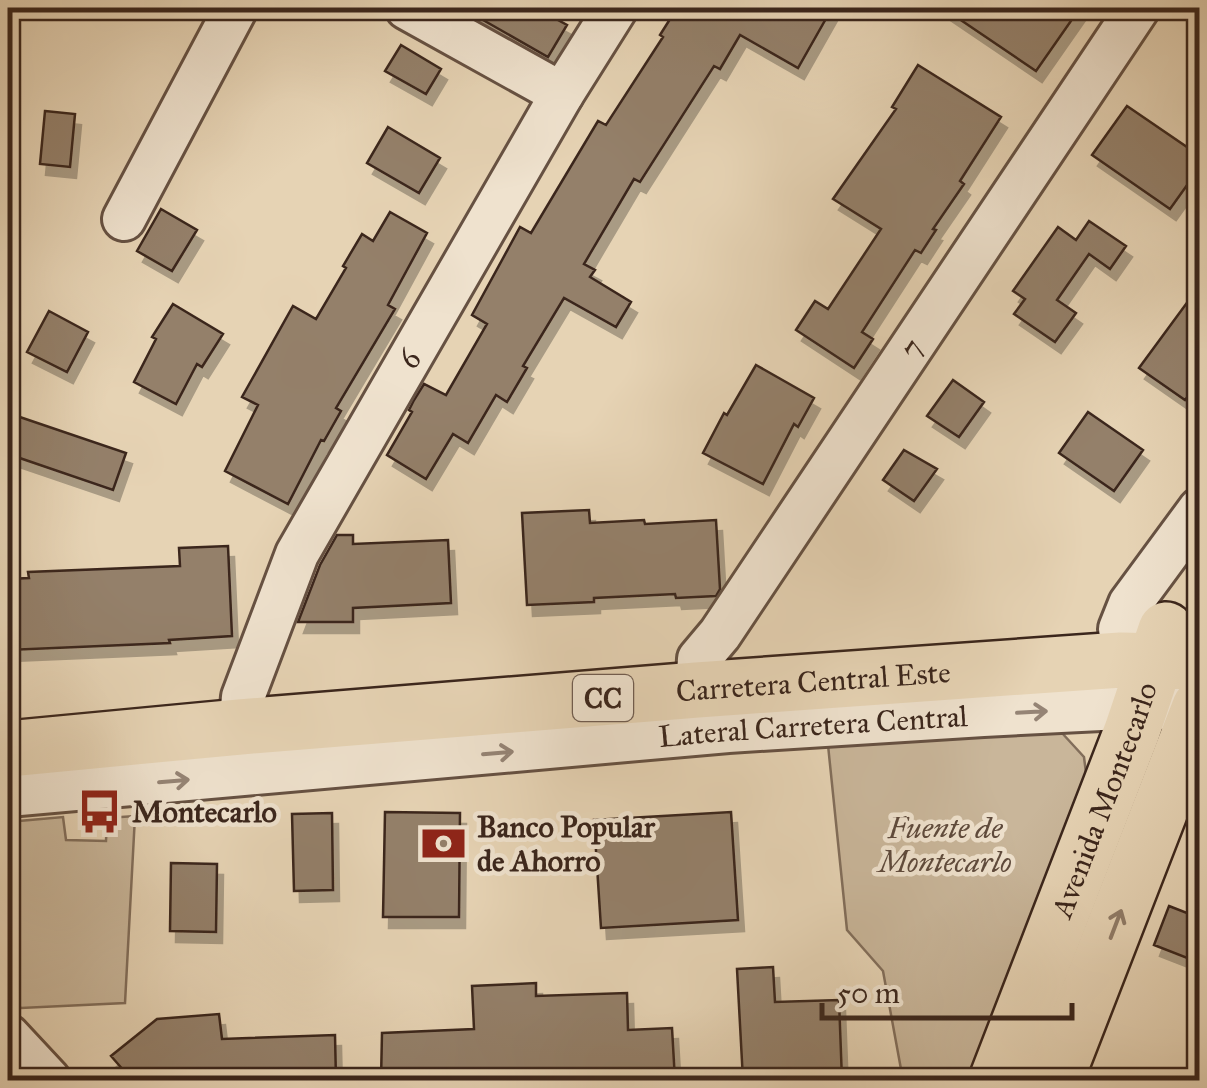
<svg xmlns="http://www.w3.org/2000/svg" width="1207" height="1088" font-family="'IM FELL Great Primer',serif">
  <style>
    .green { fill: #c9b69a; stroke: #826e5b; stroke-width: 2.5 }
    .building { fill: #94806b; stroke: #3b261c; stroke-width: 2.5; filter: url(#shadow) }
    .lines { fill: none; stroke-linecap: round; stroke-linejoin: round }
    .minor-casing { stroke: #665142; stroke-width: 48 }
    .major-casing { stroke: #3b261c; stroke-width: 60 }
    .minor { stroke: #efe2ce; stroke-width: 42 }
    .major { stroke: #e6d3b4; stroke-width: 55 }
    .oneway { stroke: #958475 }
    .oneway2 { stroke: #907c68 }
    .labels { text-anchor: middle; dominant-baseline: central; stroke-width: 9; stroke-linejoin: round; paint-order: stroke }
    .shield { fill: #efe2ce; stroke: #715e51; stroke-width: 2.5 }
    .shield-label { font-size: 28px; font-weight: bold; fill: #3b261c }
    .street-label { font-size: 30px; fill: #3b261c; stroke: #efe2ce }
    .poi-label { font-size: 30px; font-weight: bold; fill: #3b261c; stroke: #efe2ce; text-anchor: start }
    .park-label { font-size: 30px; font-style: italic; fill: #5e4a3c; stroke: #efe2ce }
  </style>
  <defs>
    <filter id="shadow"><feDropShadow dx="6" dy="11" stdDeviation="0" flood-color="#0004"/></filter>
  </defs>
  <rect width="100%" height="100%" fill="#e6d3b4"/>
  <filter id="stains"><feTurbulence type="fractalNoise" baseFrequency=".002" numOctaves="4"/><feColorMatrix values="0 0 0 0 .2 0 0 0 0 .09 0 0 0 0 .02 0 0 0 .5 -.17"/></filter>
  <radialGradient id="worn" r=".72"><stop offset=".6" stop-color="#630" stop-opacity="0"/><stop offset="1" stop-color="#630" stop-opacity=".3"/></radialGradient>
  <path class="green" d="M1062,733L1084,757L1086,773L968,1079L903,1080L883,971L847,930L828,745Z
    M135,816L125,1003L21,1008L8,994V822L63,817L66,840L106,841L107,818Z"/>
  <path class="building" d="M462,8H536L567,25L548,57Z
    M677,8H832L798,68L740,35L720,69L714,66L640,182L634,179L584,264L595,270L590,277L631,302L616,327L564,298L523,366L527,368L507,402L496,395L468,443L453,434L426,479L387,455L412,412L409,410L414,400L424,384L446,395L487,324L472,315L520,227L531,233L598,121L606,125L663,37L660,35Z
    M943,8H1080L1036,71Z
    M401,45L441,69L426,94L385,71Z
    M918,65L1001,117L960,181L964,184L933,229L936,230L921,253L915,250L862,332L873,339L854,368L796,330L815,301L828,309L881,229L833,199L896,109L892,107Z
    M1127,106L1200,156V167L1170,209L1092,155Z
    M45,111L75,114L70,167L40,164Z
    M388,127L440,158L419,193L367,163Z
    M161,209L197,230L172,271L137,251Z
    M390,212L427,233L388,305L395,309L336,408L341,411L324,441L321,440L288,504L225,471L258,405L242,397L293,306L316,319L346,268L343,266L362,234L373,241Z
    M1089,221L1126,246L1110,269L1089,254L1057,300L1076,313L1055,342L1014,314L1025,299L1013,291L1058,227L1076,240Z
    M1200,285V381L1185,400L1139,368Z
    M173,304L223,334L202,367L197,364L176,404L134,382L156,339L152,337Z
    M49,311L88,332L67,372L27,352Z
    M756,365L814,398L798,427L794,424L763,484L703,453L724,413L727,415Z
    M953,380L984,402L959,437L927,416Z
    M1088,412L1143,450L1114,491L1059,453Z
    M8,413L126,453L113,490L8,454Z
    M904,450L937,469L914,501L883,480Z
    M589,510L590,523L644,520L645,524L716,520L720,589L716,596L676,598L675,594L594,598V602L527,605L522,513Z
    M337,535H353V544L448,540L451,603L353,608V622H298L320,565Z
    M228,546L232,636L169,640L170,643L8,650V579L29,578L28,572L180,566L179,548Z
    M385,812L460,813L459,917H383Z
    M731,812L738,920L601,928L594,820Z
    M332,813L333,890L294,891L292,814Z
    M171,863L217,864L216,932L170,931Z
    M1169,906L1200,918V963L1154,945Z
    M773,967L775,1002L839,1000L842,1080H743L737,969Z
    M536,983V996L627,993L628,1030L672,1028L675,1080H381L382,1033L474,1029L472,986Z
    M219,1014L222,1039L335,1035L336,1080H132L111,1056L157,1019Z"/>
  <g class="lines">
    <defs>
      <g id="minor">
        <path d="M407,8L562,94"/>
        <path d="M124,219L236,8"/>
        <path d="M1120,629L1130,604L1200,509"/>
        <path id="s1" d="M697,690L699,659L720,634L1138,8"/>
        <path id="s2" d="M240,727L243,697L297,554L562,94L616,8"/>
        <path id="s3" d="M8,795L728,731L983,715L1141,707L1200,709"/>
        <path d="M8,1036L49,1080"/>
      </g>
      <g id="major">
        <path id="s4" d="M8,749L240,727L697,690L1121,660L1200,662"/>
        <path id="s5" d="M997,1080L1132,731L1166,630"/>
        <path d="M1055,1080L1200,707"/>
      </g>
    </defs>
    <use href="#minor" class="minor-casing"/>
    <use href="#major" class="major-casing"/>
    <use href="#minor" class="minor"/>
    <use href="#major" class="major"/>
  </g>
  <defs><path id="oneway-shaft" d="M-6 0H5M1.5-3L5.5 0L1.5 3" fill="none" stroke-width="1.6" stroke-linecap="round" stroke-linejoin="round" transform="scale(2.5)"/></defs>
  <g class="oneway">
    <use href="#oneway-shaft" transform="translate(1032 712) rotate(-3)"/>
    <use href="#oneway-shaft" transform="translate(498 753) rotate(-5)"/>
    <use href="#oneway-shaft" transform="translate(174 781) rotate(-5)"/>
  </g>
  <use class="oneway2" href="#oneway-shaft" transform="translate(1116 924) rotate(-69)"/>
  <defs>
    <symbol id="bus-bare" viewBox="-9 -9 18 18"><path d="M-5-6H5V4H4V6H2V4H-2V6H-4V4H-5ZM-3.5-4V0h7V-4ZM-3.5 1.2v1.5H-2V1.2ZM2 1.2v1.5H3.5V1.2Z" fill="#8f2418" stroke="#efe2ce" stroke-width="2.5" paint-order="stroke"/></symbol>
    <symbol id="bank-bare" viewBox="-9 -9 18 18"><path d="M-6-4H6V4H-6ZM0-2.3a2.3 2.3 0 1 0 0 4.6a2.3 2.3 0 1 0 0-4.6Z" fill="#8f2418" stroke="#efe2ce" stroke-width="2.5" paint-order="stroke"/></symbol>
  </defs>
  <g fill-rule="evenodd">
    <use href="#bus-bare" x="68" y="780" width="63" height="63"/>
    <use href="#bank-bare" x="412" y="812" width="63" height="63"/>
  </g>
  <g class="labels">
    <rect class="shield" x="573" y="675" width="60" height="46" rx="8"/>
    <g class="shield-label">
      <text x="603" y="698">CC</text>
    </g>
    <g class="street-label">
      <text stroke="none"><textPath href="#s1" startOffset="408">7</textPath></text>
      <text stroke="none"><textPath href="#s2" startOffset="408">6</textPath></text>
      <text stroke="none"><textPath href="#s4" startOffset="808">Carretera Central Este</textPath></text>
      <text stroke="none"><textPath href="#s3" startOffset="808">Lateral Carretera Central</textPath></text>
      <text stroke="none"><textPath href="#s5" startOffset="300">Avenida Montecarlo</textPath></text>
    </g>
    <g class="poi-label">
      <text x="132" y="812">Montecarlo</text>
      <text x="477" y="827">Banco Popular<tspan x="477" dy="34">de Ahorro</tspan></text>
    </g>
    <g class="park-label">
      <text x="945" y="828">Fuente de<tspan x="945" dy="34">Montecarlo</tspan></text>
    </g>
  </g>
  <rect width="1207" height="1088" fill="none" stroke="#e6d3b4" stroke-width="40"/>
  <rect x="10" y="10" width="1187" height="1068" fill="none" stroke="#3b261c" stroke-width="5"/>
  <rect x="20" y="20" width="1167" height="1048" fill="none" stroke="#3b261c" stroke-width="2.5"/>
  <path d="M822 1003v15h250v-15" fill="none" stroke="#3b261c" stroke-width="5"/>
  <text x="837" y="1003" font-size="30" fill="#3b261c" stroke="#efe2ce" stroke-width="8" paint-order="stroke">50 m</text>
  <rect width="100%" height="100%" filter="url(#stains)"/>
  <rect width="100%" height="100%" fill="url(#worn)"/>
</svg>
